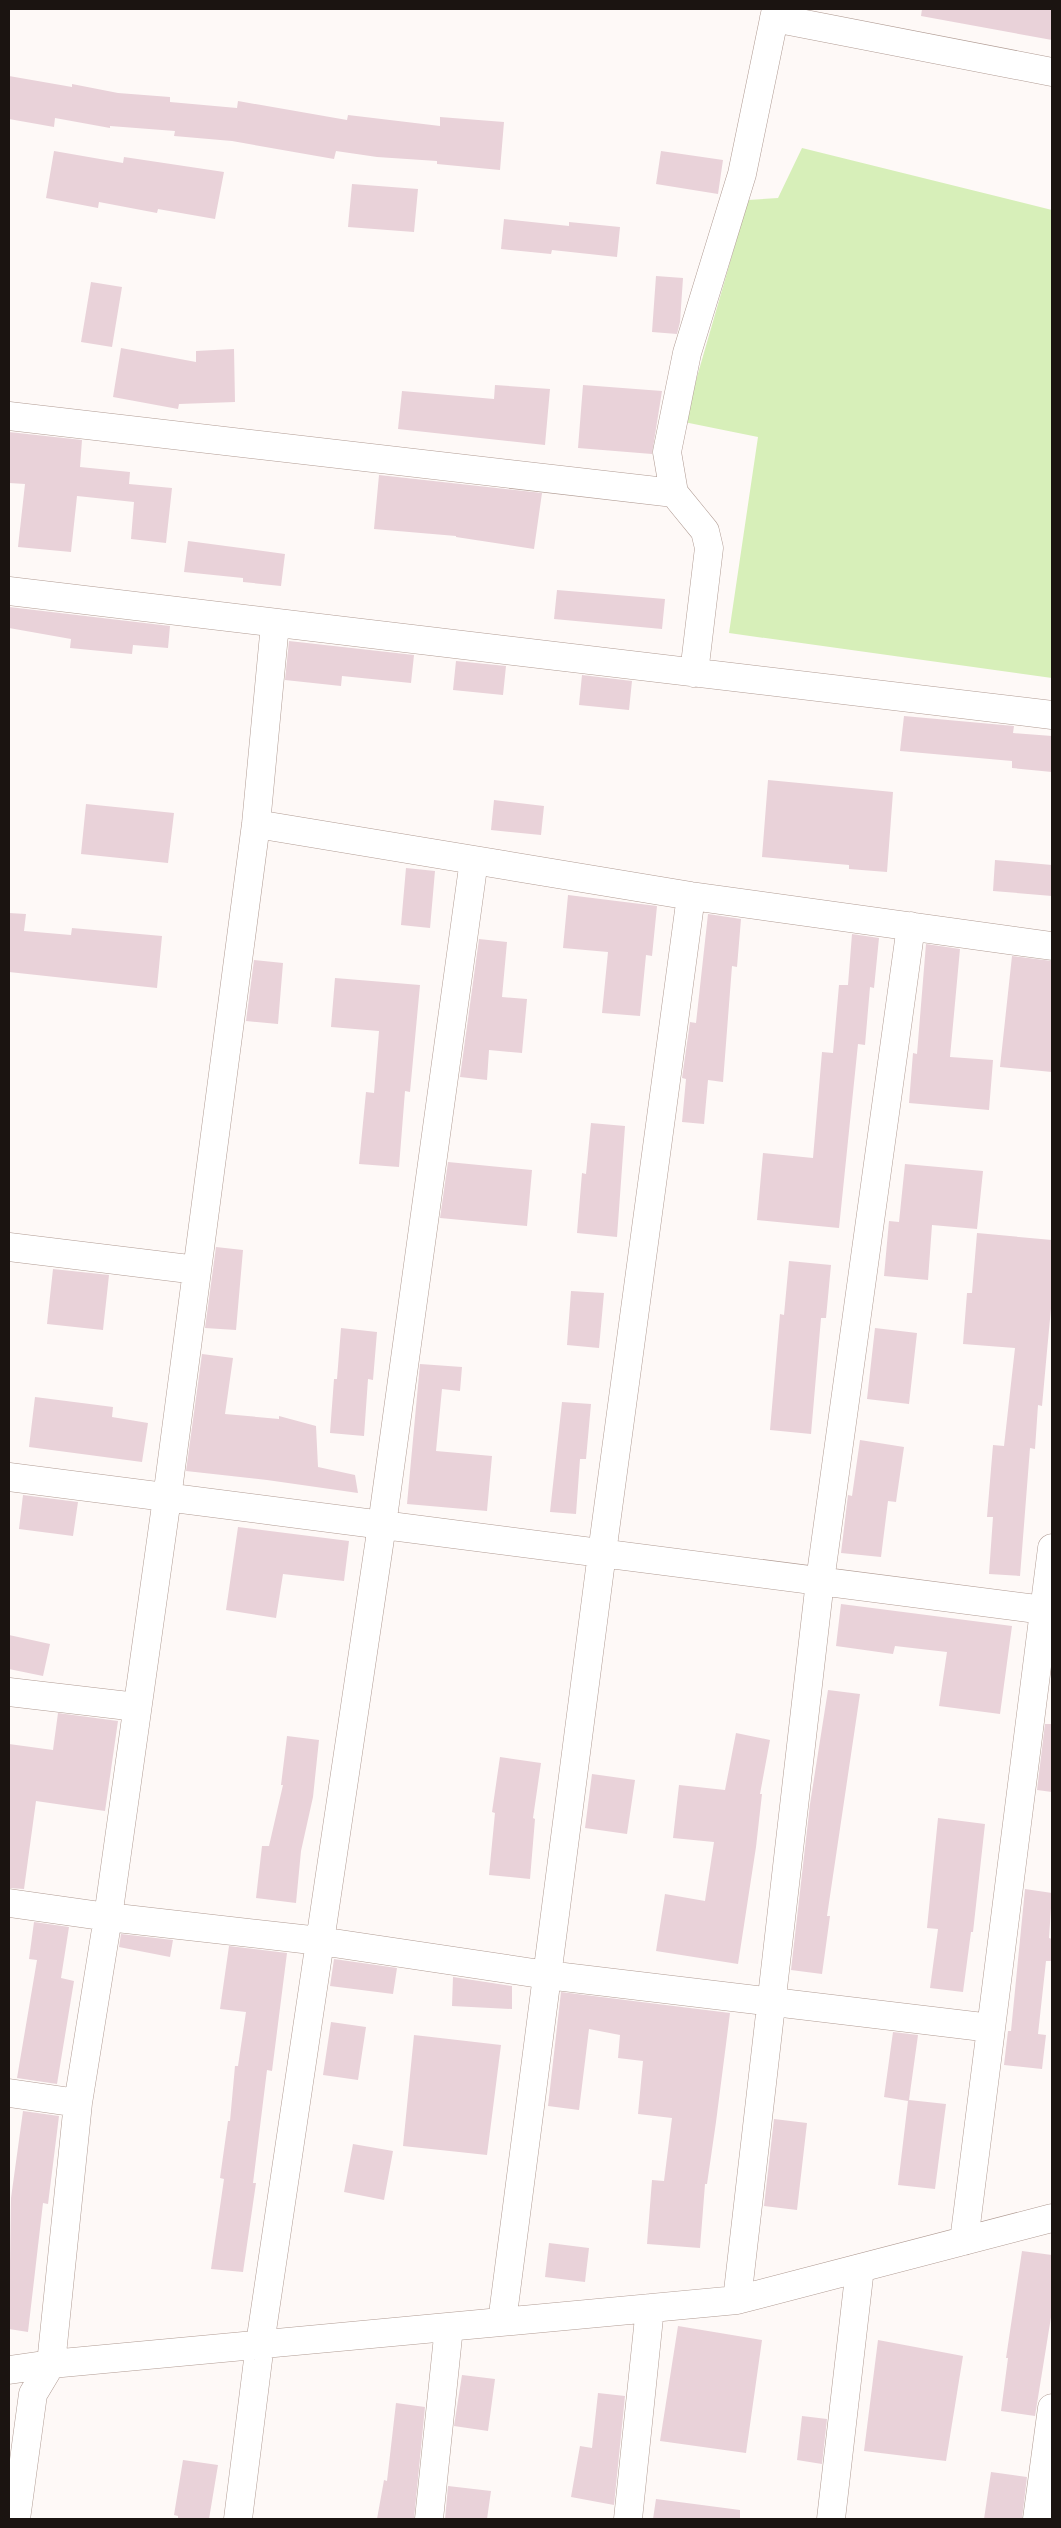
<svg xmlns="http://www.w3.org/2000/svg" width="1061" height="2528" font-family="Raleway,sans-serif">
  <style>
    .green { fill: #d7efb9 }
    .building { fill: #e9d2d9 }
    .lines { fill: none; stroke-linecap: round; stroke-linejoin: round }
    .minor-casing { stroke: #b19c94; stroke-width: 29 }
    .minor { stroke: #fff; stroke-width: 28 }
  </style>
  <rect width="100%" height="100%" fill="#fef9f7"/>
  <path class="green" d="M802,148L1052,210V678L729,633L758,437L684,422L748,200L778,198Z"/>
  <path class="building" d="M922,9H1052V40L921,16Z
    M9,76L72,87V84L118,93L170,97V102L237,108L238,101L347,120L348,115L440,126V117L504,122L500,170L437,164V161L377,157L336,151L334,159L232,141L174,136L175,131L110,126V128L55,118L54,127L9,119Z
    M54,151L123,163L124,157L224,172L215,219L158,209L157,213L99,202L98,208L46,198Z
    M661,151L723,160L718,194L656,184Z
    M352,184L418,189L414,232L348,227Z
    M504,219L569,226V222L620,227L617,257L552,250L551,254L501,249Z
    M656,276L683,278L680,322L677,334L652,332Z
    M91,282L122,287L112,347L81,342Z
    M121,348L196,362V351L234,349L235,402L179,404L178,409L113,397Z
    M495,385L550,389L545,445L398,429L402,391L494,399Z
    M583,385L662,391L652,454L578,448Z
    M9,432L82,440L80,467L130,472L129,484L172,488L166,543L131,539L134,502L77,496L71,552L18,547L25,484L9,483Z
    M379,475L542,493L534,549L456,537V536L374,529Z
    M188,541L285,554L281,586L243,582V578L184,572Z
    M557,590L665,599L662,629L554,619Z
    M9,607L170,626L168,648L133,645L132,654L70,648L71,639L9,628Z
    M289,641L414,655L411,683L342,676L341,686L285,680Z
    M456,661L506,666L503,695L453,690Z
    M582,675L632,681L629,710L579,705Z
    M904,716L1014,726L1013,733L1052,736V772L1012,768V761L900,751Z
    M768,780L893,792L887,872L849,869V865L762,857Z
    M494,800L544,806L541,835L491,830Z
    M86,804L174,813L168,863L81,854Z
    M995,860L1052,865V896L993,891Z
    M406,868L435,871L430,928L401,925Z
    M568,895L657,906L652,956L646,955L640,1016L602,1013L608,952L563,948Z
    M9,913L26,914L24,931L71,935L72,928L162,936L157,988L9,972Z
    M708,914L741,919L737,967L732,966L723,1082L708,1080L704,1124L682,1122L686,1079L682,1078L690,1022L696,1023Z
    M852,934L879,938L874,988L870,987L865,1045L858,1044L839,1228L757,1220L763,1153L813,1158L822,1052L833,1053L839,985H848Z
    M479,939L507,942L502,997L527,999L522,1053L489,1050L487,1080L460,1077Z
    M926,944L960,949L950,1057L993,1060L989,1110L909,1103L913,1053L917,1054Z
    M1012,956L1052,961V1072L1000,1067Z
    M254,960L283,963L278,1024L246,1021Z
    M335,978L420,985L410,1092L405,1091L399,1167L359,1164L366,1092L374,1093L379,1031L331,1027Z
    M591,1123L625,1126L617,1237L577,1233L582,1173L586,1174Z
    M448,1162L532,1170L527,1226L440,1218Z
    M905,1164L983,1171L977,1229L932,1225L928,1280L884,1276L889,1221L899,1222Z
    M977,1233L1052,1240V1298L1047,1351L1042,1406L1038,1405L1035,1449L1030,1448L1020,1576L989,1574L993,1517H987L993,1445L1004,1446L1015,1348L963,1344L967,1293H972Z
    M216,1247L243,1250L236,1330L205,1328Z
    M789,1261L831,1265L826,1318H821L811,1434L770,1430L780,1314L784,1315Z
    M53,1269L109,1275L103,1330L47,1324Z
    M571,1291L604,1293L599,1348L567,1345Z
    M341,1328L377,1332L373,1380L368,1379L364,1436L330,1433L334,1379H337Z
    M875,1328L917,1333L909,1404L867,1399Z
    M202,1354L233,1358L225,1414L279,1419V1416L316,1426L318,1467L355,1475L358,1493L267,1480L186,1471Z
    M420,1364L462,1367L460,1391L442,1389L436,1451L492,1456L487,1511L407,1504Z
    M35,1397L113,1407L112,1417L148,1423L142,1462L29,1447Z
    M562,1402L591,1404L586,1459H580L576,1514L550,1512Z
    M860,1440L904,1447L896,1502L888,1501L881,1557L841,1553L848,1495L852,1496Z
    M23,1495L78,1502L73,1536L19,1529Z
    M238,1527L349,1541L344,1581L283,1574L276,1618L226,1610Z
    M841,1604L1012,1626L1000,1714L939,1706L947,1652L895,1646L893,1654L836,1646Z
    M9,1635L50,1644L43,1676L9,1669Z
    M828,1690L860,1694L827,1916H830L822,1974L791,1970L810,1804Z
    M58,1713L118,1721L105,1811L36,1801L24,1889L9,1888V1744L53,1750Z
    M1045,1724H1052V1792L1037,1790Z
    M736,1733L770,1740L760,1794H762L756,1847L738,1964L656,1951L665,1894L705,1901L714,1842L673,1838L679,1785L725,1790Z
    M287,1736L319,1740L313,1797L301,1851L296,1903L256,1898L262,1846H269L283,1785H281Z
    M500,1757L541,1763L533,1818L535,1819L530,1879L489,1875L495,1813L492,1812Z
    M592,1774L635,1780L627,1834L585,1828Z
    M938,1818L985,1824L973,1932H971L963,1992L930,1988L938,1929L927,1928Z
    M1025,1889L1052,1893L1049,1938L1052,1939V1961H1046L1038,2034L1046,2035L1042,2069L1004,2065L1008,2031H1011Z
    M34,1922L69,1927L61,1978L74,1981L57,2084L17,2078L37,1960L29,1959Z
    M121,1934L173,1940L170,1957L119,1947Z
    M229,1946L287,1953L272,2071L267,2070L253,2183H256L243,2272L211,2269L224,2179L220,2178L228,2121H230L235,2066H238L246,2012L220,2009Z
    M334,1959L397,1968L393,1994L330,1986Z
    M453,1977L512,1986V2009L452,2006Z
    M561,1992L730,2013L716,2122L707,2184H705L700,2248L647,2244L652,2180L664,2181L672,2118L638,2114L643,2061L618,2058L620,2035L589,2029L579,2110L548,2106Z
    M331,2022L366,2027L358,2080L323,2075Z
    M893,2032L918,2035L909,2100L946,2104L935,2189L898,2185L908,2101L884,2097Z
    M414,2035L501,2045L487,2155L403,2146Z
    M23,2111L59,2116L48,2204L43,2203L28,2332L9,2329L11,2198Z
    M774,2119L807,2123L797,2210L764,2206Z
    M353,2144L393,2151L384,2200L344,2192Z
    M549,2243L589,2248L585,2282L545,2277Z
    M1022,2251L1052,2255V2311L1035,2416L1001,2411L1008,2358H1006Z
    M678,2326L762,2340L746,2453L660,2441Z
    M878,2340L963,2356L946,2461L864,2451Z
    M462,2375L495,2379L488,2431L454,2426Z
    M598,2393L625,2396L614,2505L571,2497L580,2446L592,2448Z
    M396,2403L425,2407L414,2519H377L384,2480L387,2481Z
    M802,2416L827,2419L822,2464L797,2460Z
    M183,2460L218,2465L209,2519H178V2516L174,2515Z
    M991,2472L1027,2477L1022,2519H984Z
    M448,2486L491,2491L487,2519H445Z
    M656,2499L740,2510V2519H653Z"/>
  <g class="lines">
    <defs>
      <path id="minor" d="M774,18L1052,72
        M9,416L674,493
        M9,591L1052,715
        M694,673L709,548L705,531L674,493L667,452L687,353L742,174L776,9
        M256,824L691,896L1052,946
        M9,1247L197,1270
        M9,1477L1052,1611
        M9,1692L137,1707
        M9,1903L108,1917L320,1941L547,1975L991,2028
        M9,2093L78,2103
        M964,2241L1052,1548
        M737,2300L820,1581L911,926
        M502,2322L602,1553L691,896
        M9,2370L51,2364L737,2300L1052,2218
        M16,2519L33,2394L51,2364L78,2103L108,1917L167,1498L256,824L275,624
        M238,2519L260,2344L382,1525L474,860
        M429,2519L449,2327
        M628,2519L650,2308
        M831,2519L860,2268
        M1037,2519L1052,2408"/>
    </defs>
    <use href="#minor" class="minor-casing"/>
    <use href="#minor" class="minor"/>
  </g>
  <rect width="1061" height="2528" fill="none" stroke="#1b1411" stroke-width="20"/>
</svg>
